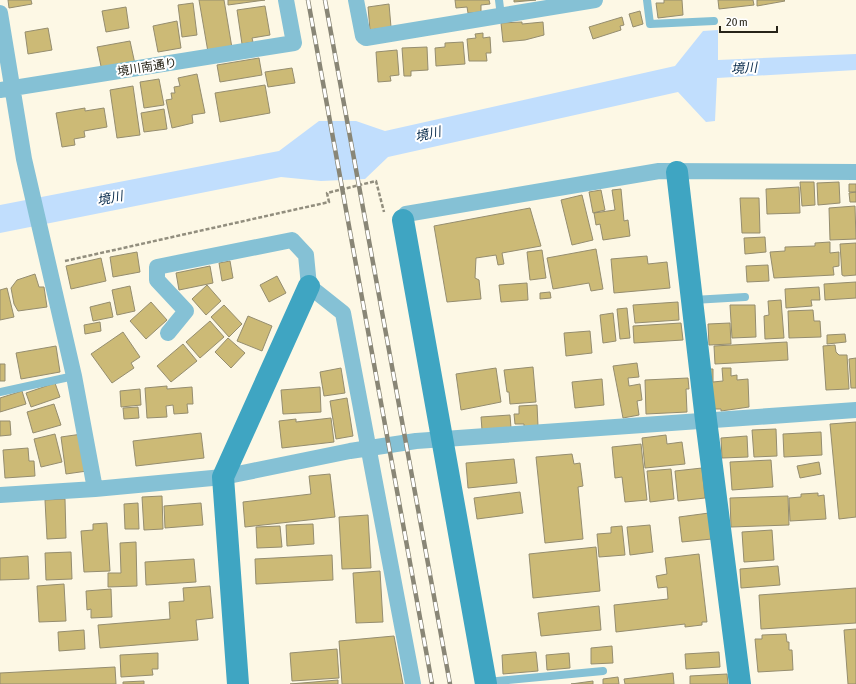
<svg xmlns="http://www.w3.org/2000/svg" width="856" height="684" font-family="'Asap Condensed','Noto Sans JP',sans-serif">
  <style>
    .water { fill: #c1defd }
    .building { fill: #ccba76; stroke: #958d6f }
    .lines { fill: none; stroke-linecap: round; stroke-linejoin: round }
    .path { stroke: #928e7e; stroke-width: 2.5; stroke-dasharray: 4 2; stroke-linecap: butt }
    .lane { stroke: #85c1d5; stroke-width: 8 }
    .street { stroke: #85c1d5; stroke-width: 16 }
    .secondary { stroke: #3fa5c2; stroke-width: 22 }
    .rail-casing { stroke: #898676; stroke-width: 4.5 }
    .rail { stroke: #fff; stroke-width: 3; stroke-dasharray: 9; stroke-linecap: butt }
    .labels { text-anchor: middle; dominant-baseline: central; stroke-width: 4; stroke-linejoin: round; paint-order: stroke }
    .street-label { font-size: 12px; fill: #272418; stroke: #fff }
    .water-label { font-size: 13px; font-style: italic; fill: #072a4b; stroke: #fff }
  </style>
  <rect width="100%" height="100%" fill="#fdf8e5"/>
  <path class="water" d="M718,30V60L856,54V70L717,78L715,121L706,122L678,92L388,157L365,179L321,181L281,177L0,233V205L279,151L319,121H356L385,131L675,66L703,31Z"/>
  <path class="building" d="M8,0H31L32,4L9,8Z
    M199,0H224L232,48L208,52Z
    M228,0H265L228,5Z
    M455,0H489L490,4L481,5V12L468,13L467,7L456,8Z
    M514,0H536L514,2Z
    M664,0H682L683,15L658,18L656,3H664Z
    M718,0H753L754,5L719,9Z
    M757,0H784L785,1L757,6Z
    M193,3L197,35L182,37L178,5Z
    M389,4L391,27L370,30L368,7Z
    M265,6L270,35L252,38L253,42L242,44L237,10Z
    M126,7L129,28L106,32L102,11Z
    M640,11L643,24L633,27L629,14Z
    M622,17L624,25L620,26L621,30L593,39L589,27Z
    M177,21L181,48L158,52L153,26Z
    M522,22V24L543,22L544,35L525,40L503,42L501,23Z
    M48,28L52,50L28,54L25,32Z
    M483,33V38L490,37L491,53H486L487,61H469L467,39L476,38L475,34Z
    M130,41L135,64L102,71L97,47Z
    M463,42L465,64L436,66L435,48L445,47V43Z
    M427,47L428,70L411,71V76H404L402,48Z
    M397,50L399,75L390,76L391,81L378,82L376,52Z
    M259,58L262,75L220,82L217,65Z
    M292,68L295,83L268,87L265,72Z
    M197,74L205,113L192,115L193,123L172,128L166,100L172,99L171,93H175L174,87L180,86L178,78Z
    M159,79L164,105L144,108L140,82Z
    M265,85L270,113L220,122L215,93Z
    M133,86L140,135L117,138L110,90Z
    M85,108V111L104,108L107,127L84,131L85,137L74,139L75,145L62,147L56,113Z
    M164,109L167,129L144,132L141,113Z
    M800,182H814L815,205L802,206Z
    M839,182L840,203L818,205L817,183Z
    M849,184H856V192H849Z
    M799,187L800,213L767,214L766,189Z
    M621,189L624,221L628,220L630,236L603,240L600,224L596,225L594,213L615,210L612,190Z
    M601,190L605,210L593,213L589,192Z
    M856,192V202H850L849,193Z
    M582,195L593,240L572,245L561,200Z
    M740,198H759L760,233H742Z
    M855,206L856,239L830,240L829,208Z
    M530,208L541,246L502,253L504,264L498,265L496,255L476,258L475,278L479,280L481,299L447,302L434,226Z
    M765,237L766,252L745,254L744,238Z
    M830,242V253L839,252V266L833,267L834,275L774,278L770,252L785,251V247L815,246V243Z
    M856,243V275L844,276L842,275L840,244Z
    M596,249L603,289L591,291L589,283L553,289L547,258Z
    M542,250L546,278L530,280L527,252Z
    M137,252L140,272L113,277L110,257Z
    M647,256L648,264L667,262L670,288L614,293L611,259Z
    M101,258L106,281L71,289L66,266Z
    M230,261L233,278L222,281L219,263Z
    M768,265L769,281L747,282L746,266Z
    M210,266L213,283L179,290L176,273Z
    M35,274L39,287H44L47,307L18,311L14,304L11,288L17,280Z
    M277,276L286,293L269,302L260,285Z
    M856,282V298L825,300L824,284Z
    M527,283L528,300L501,302L499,285Z
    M207,285L221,301L206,315L192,299Z
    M130,286L135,311L117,315L112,290Z
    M819,287L820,300H811L812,306L786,308L785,289Z
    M7,288L14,317L0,320V290Z
    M550,292L551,298L540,299V293Z
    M781,300L784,338L765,339L764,316L769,315L768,301Z
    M110,302L113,317L93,321L90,307Z
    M151,302L167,320L146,339L130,321Z
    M678,302L679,320L635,323L633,305Z
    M224,305L242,324L229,337L211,317Z
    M730,305H755L756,337L732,338Z
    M627,308L630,338L620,339L617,309Z
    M813,310L814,321H820L821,337L789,338L788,311Z
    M613,313L616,341L603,343L600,315Z
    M248,316L272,326L262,351L237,341Z
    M210,321L224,337L200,358L186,342Z
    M100,322L101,331L85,334L84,325Z
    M681,323L683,340L634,343L633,326Z
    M730,323L731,344L709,345L708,324Z
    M590,331L592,353L566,356L564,333Z
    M123,332L140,357L131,363L134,368L112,383L91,354Z
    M845,334L846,342L827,344V335Z
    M228,338L245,353L231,368L215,352Z
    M787,342L788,360L715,364L714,346Z
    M183,344L197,361L171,382L157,366Z
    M835,345L836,352L839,355H847L849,389L826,390L823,346Z
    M56,346L60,372L21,379L16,353Z
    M856,358V388H851L849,359Z
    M637,363L639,377L628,378L629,386L640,384L642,400L637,401L639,415L623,418L613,366Z
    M0,364H5V381H0Z
    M533,367L536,402L510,404L509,392H507L504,370Z
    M341,368L345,393L324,396L320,372Z
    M496,368L501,402L461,410L456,374Z
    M722,368H731V376L737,375V380L748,379L749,407L721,411V409H714L708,369H713V382L723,381Z
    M688,378L689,389H686L687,412L646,414L645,380Z
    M602,379L604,405L575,408L572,382Z
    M55,383L60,397L31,407L26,393Z
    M167,386V389L192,387L193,404H187L188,413L174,414L173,405L166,406L167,417L147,418L145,388Z
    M320,387L321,412L283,414L281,390Z
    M140,389L141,405L121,407L120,391Z
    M22,391L26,404L0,412V398Z
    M347,398L353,436L336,439L330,401Z
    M54,404L61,425L33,433L27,412Z
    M537,405L538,426L524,427V424H515L514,414H519V406Z
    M138,407L139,418L124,419L123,408Z
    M510,415L511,428L482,430L481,417Z
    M331,418L334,442L282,448L279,421L296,419V422Z
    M0,421H10L11,435L0,436Z
    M856,422V517L839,519L830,424Z
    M776,429L777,456L754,457L752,430Z
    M821,432L822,455L784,457L783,434Z
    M201,433L204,458L136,466L133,441Z
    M55,434L62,462L41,467L34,439Z
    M82,434L87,471L66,474L61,437Z
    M666,435L667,444L682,442L685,464L645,468L642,438Z
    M747,436L748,457L722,458L721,438Z
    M641,444L647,500L625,502L622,477L615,478L612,447Z
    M28,448L29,461H34L35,476L5,478L3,450Z
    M572,454L574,464L580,463L583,486L578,487L583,539L545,543L536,457Z
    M514,459L517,483L468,488L466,463Z
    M771,460L773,487L732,490L730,462Z
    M819,462L821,474L800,478L797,466Z
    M702,468L705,498L678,501L675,471Z
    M671,469L674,499L650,502L647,471Z
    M330,474L335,517L245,527L243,502L311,494L309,476Z
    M520,492L523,513L477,519L474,498Z
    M818,493V496L824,495L826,519L790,521L789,498L801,497V494Z
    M162,496L163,529L144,530L142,497Z
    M788,496L789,525L731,527L730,498Z
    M65,499L66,538L47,539L45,500Z
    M138,503L139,529H125L124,504Z
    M201,503L203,525L165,528L164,506Z
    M709,513L712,539L682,542L679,517Z
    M368,515L371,568L342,569L339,517Z
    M107,523L110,571L84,572L81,531L93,530V524Z
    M313,524L314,544L287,546L286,525Z
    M650,525L653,552L630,555L627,527Z
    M280,526L282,547L257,548L256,527Z
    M622,526L625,555L599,557L597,534L611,533V527Z
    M772,530L774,560L744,562L742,532Z
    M136,542L137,586L108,587V573H121L120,543Z
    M596,547L600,591L533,598L529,554Z
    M71,552L72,579L46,580L45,553Z
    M699,554L707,622H702V625L685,627V624L616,632L614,605L668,599L667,587L658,588L656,576L667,574L665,558Z
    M332,555L333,580L256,584L255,559Z
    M28,556L29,579L0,580V558Z
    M194,559L196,582L146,585L145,562Z
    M778,566L780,585L741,588L740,569Z
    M380,571L383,622L356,623L353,573Z
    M64,584L66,621L39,622L37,586Z
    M210,586L213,618L196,620L198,640L100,648L98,625L170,619L169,602L184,601L183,588Z
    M856,588V623L761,629L759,595Z
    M111,589L112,617L91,618V609L87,610L86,591Z
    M599,606L601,630L541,636L538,613Z
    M856,629V684H848L844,630Z
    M84,630L85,649L59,651L58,632Z
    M786,634L787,642H789V650H792L793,670L758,672L755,639H762V635Z
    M394,636L403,684H342L339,641Z
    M612,646L613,663L591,664V648Z
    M337,649L339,678L292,681L290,653Z
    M536,652L538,671L503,674L502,655Z
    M719,652L720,667L686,669L685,654Z
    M158,653V669H152L153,675L121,677L120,655Z
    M569,653L570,668L547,670L546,655Z
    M115,667L116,684H0V673Z
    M673,673L674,684H625L624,679Z
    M727,674L728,684H690V676Z
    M618,677L619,684H603V679Z
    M338,680V684H290Z
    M144,681V684H123V682Z
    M593,681V684H571Z"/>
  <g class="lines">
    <path class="path" d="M65,261L329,202L327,193L376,181L384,212"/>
    <path class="lane" d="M499,0L501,16
      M647,0L650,24L714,21
      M693,300L745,297
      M0,392L74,376
      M487,682L603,671"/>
    <path class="street" d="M356,0L363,36L366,38L595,0
      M0,13L24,159L74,376L95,489
      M0,90L294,43L286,0
      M403,220L406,214L659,171L856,172
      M168,333L186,311L157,280V267L292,240L306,255L309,286L343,313L413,684
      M0,495L95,489L223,477L350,451L416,441L856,410"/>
    <path class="secondary" d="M677,172L706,420L740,684
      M403,220L486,684
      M238,684L223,477L309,286"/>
    <defs>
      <path id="rail" d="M308,0L432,684
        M325,0L450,684"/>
    </defs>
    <use href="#rail" class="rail-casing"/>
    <use href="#rail" class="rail"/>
  </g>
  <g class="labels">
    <g class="street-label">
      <text transform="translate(147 67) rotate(-9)">境川南通り</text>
    </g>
    <g class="water-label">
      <text transform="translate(744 68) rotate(-3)">境川</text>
      <text transform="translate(428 134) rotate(-13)">境川</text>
      <text transform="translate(110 198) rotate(-11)">境川</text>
    </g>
  </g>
  <path d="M720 26v6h57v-6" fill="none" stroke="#272418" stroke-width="2"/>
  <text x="726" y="26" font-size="12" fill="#272418" stroke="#ffffff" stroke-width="3" paint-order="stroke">20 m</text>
</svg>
